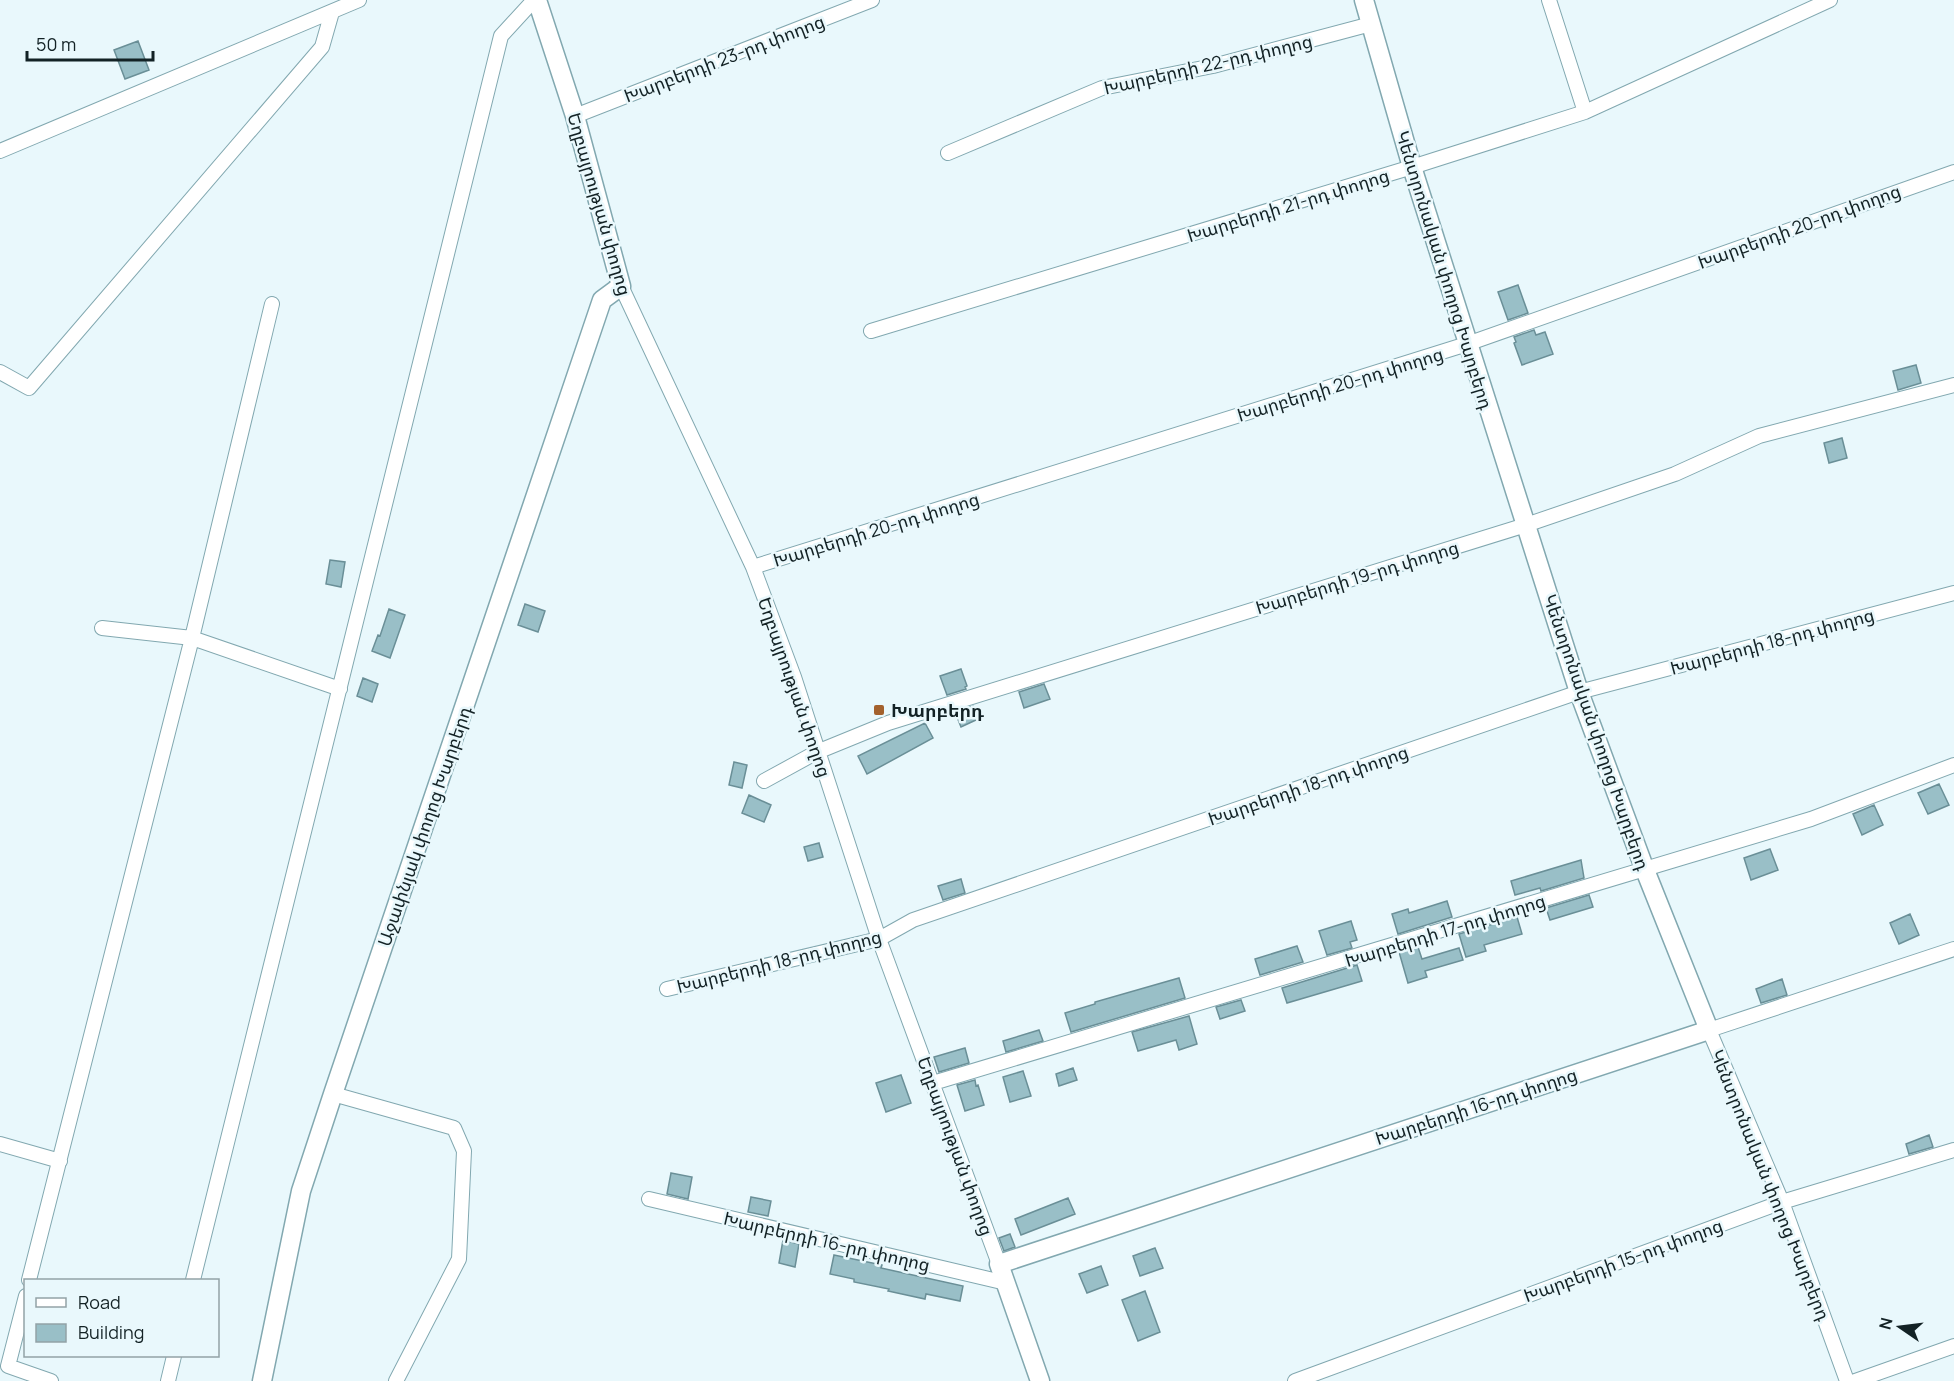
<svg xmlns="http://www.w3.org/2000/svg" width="1954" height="1381" font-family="Manrope,'Noto Sans Armenian',sans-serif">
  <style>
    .building { fill: #99bfc7; stroke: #6a8f97; stroke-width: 1.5 }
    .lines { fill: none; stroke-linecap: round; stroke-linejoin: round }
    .minor-casing { stroke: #82a8b0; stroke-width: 16 }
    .tertiary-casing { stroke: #82a8b0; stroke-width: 21 }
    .minor { stroke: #fff; stroke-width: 14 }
    .tertiary { stroke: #fff; stroke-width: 18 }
    .poi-dot { fill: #a3612d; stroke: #e9f8fc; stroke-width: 2 }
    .labels { text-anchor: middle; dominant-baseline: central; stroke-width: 5; stroke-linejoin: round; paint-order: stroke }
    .street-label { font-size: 18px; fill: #132225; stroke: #e9f8fc }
    .poi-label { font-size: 18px; font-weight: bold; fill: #132225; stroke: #e9f8fc; text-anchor: start }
  </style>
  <rect width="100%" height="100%" fill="#e9f8fc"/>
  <path class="building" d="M138,41L149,70L125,79L114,50Z
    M1518,285L1528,313L1508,320L1498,292Z
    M1534,330L1536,335L1545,332L1553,354L1522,365L1514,343L1516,342L1514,337Z
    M1916,365L1921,383L1898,390L1893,371Z
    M1842,438L1847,458L1829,463L1824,443Z
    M330,560L345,562L341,587L326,584Z
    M525,604L545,611L538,632L518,625Z
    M389,609L405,615L390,658L372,651L378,635L380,636Z
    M961,669L967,686L965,687L966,689L947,695L940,676Z
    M363,678L378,684L372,702L357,696Z
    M1044,684L1050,699L1024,708L1019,692Z
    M973,706L978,719L961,727L955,712Z
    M925,723L933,738L867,774L858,756Z
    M734,762L747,765L742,788L729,785Z
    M1939,784L1949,805L1928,814L1918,793Z
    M749,795L771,805L764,822L742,813Z
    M1874,805L1883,825L1862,835L1853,814Z
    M819,843L823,857L808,861L804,847Z
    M1770,849L1778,870L1751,880L1744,858Z
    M1581,860L1584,878L1541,891L1540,888L1515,895L1511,881Z
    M961,879L965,893L943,900L938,886Z
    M1589,895L1593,907L1550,920L1546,908Z
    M1447,901L1452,917L1398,934L1392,914L1408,909L1409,913Z
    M1910,914L1919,935L1899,944L1890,923Z
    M1517,917L1522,934L1484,945L1486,951L1466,957L1459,934Z
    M1351,921L1357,940L1350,942L1352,948L1327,955L1319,931Z
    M1297,946L1303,962L1260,975L1255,959Z
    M1418,947L1422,959L1459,948L1463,960L1425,971L1427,977L1408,983L1399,952Z
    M1357,965L1362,981L1287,1003L1282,988Z
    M1179,978L1185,998L1071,1032L1065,1013L1095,1004V1002Z
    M1782,979L1787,995L1761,1003L1756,989Z
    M1241,1000L1245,1011L1220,1019L1216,1007Z
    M1189,1016L1197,1044L1179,1050L1176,1040L1138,1051L1132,1032Z
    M1039,1030L1043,1041L1006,1052L1003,1041Z
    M965,1048L969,1063L939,1072L934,1057Z
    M1073,1068L1077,1080L1059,1086L1056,1074Z
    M1023,1071L1031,1096L1010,1102L1003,1077Z
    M901,1075L911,1103L886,1112L876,1083Z
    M975,1080L976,1086L978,1085L984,1105L965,1111L957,1085Z
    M1929,1135L1933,1147L1909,1154L1906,1144Z
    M671,1173L692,1177L688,1199L667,1194Z
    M751,1197L771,1201L768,1216L748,1212Z
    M1068,1198L1075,1214L1021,1235L1015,1219Z
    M1010,1234L1015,1247L1004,1251L999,1238Z
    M783,1240L799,1244L795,1267L779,1263Z
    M1155,1248L1163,1268L1140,1276L1133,1256Z
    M834,1255L882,1265L881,1268L963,1286L960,1301L926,1294L925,1299L888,1291L889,1289L854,1282V1279L830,1274Z
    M1101,1266L1108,1285L1087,1293L1079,1274Z
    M1145,1291L1160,1332L1138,1341L1122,1300Z"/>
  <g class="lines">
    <defs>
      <path id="minor" d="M1549,0L1585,112
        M575,116L872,0
        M0,151L359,0
        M948,153L1102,88L1213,66L1371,24
        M621,286L753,567L794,677L879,939L999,1264
        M871,331L1412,167L1585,112L1830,0
        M0,372L29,388L322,47L332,12
        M753,567L1467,344L1954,172
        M102,628L192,638L340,689
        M764,781L817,752L888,723L1526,525L1675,474L1759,436L1954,385
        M667,989L879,939L913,920L1579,692L1954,593
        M933,1083L1811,819L1954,765
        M333,1094L454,1128L464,1151L459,1259L396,1381
        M0,1144L60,1161
        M649,1199L1006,1283
        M29,1280L192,638L272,304
        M193,1280L501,36L534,0
        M26,1296L8,1366L51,1381
        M168,1381L174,1356
        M1295,1381L1782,1202L1954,1150
        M1847,1381L1782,1202L1709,1030L1954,949
        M1855,1381L1954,1346"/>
      <path id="tertiary" d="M262,1381L301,1191L333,1094L602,300L621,286L575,116L537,0
        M1040,1381L999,1264L1709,1030L1645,870L1579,692L1412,167L1364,0"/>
    </defs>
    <use href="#minor" class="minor-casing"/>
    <use href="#tertiary" class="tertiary-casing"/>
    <use href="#minor" class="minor"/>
    <use href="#tertiary" class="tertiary"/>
  </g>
  <rect class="poi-dot" x="873" y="704" width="12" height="12" rx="3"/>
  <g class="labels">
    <g class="street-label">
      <text transform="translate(724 58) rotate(-21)">Խարբերդի 23-րդ փողոց</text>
      <text transform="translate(1208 64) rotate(-13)">Խարբերդի 22-րդ փողոց</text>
      <text transform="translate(600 204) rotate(74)">Եղբայրության փողոց</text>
      <text transform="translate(1288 205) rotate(-17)">Խարբերդի 21-րդ փողոց</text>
      <text transform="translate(1799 226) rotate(-20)">Խարբերդի 20-րդ փողոց</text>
      <text transform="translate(1445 270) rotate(73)">Կենտրոնական փողոց Խարբերդ</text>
      <text transform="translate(1340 384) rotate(-17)">Խարբերդի 20-րդ փողոց</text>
      <text transform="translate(876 529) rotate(-17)">Խարբերդի 20-րդ փողոց</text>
      <text transform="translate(1357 577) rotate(-17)">Խարբերդի 19-րդ փողոց</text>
      <text transform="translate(1772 641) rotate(-15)">Խարբերդի 18-րդ փողոց</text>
      <text transform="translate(795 687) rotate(71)">Եղբայրության փողոց</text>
      <text transform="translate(1597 732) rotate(71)">Կենտրոնական փողոց Խարբերդ</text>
      <text transform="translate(1308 785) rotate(-19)">Խարբերդի 18-րդ փողոց</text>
      <text transform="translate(424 826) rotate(-71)">Աջափնյակ փողոց Խարբերդ</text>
      <text transform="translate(1445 930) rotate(-17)">Խարբերդի 17-րդ փողոց</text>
      <text transform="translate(779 961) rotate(-14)">Խարբերդի 18-րդ փողոց</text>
      <text transform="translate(1476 1106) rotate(-18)">Խարբերդի 16-րդ փողոց</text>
      <text transform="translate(956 1146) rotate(70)">Եղբայրության փողոց</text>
      <text transform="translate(1771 1185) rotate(68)">Կենտրոնական փողոց Խարբերդ</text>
      <text transform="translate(827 1241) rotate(13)">Խարբերդի 16-րդ փողոց</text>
      <text transform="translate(1623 1260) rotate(-20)">Խարբերդի 15-րդ փողոց</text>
    </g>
    <g class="poi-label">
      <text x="891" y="710">Խարբերդ</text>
    </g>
  </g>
  <rect x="24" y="1279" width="195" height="78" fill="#e9f8fc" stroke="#93a2a6" stroke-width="1.5"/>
  <rect x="36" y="1298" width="30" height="9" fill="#ffffff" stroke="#93a2a6" stroke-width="1.5"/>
  <text x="78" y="1309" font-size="18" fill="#132225">Road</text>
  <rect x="36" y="1324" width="30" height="18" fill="#99bfc7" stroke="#93a2a6" stroke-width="1.5"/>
  <text x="78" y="1339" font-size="18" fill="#132225">Building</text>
  <g transform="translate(1900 1327) rotate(284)" stroke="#e9f8fc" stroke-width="4.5" paint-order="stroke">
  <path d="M0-4.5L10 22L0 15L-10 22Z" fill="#132225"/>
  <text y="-9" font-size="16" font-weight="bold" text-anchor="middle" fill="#132225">N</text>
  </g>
  <path d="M27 51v9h126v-9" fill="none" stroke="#132225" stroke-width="3"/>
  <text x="36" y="51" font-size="18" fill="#132225" stroke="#e9f8fc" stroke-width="4.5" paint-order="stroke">50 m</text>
</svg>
